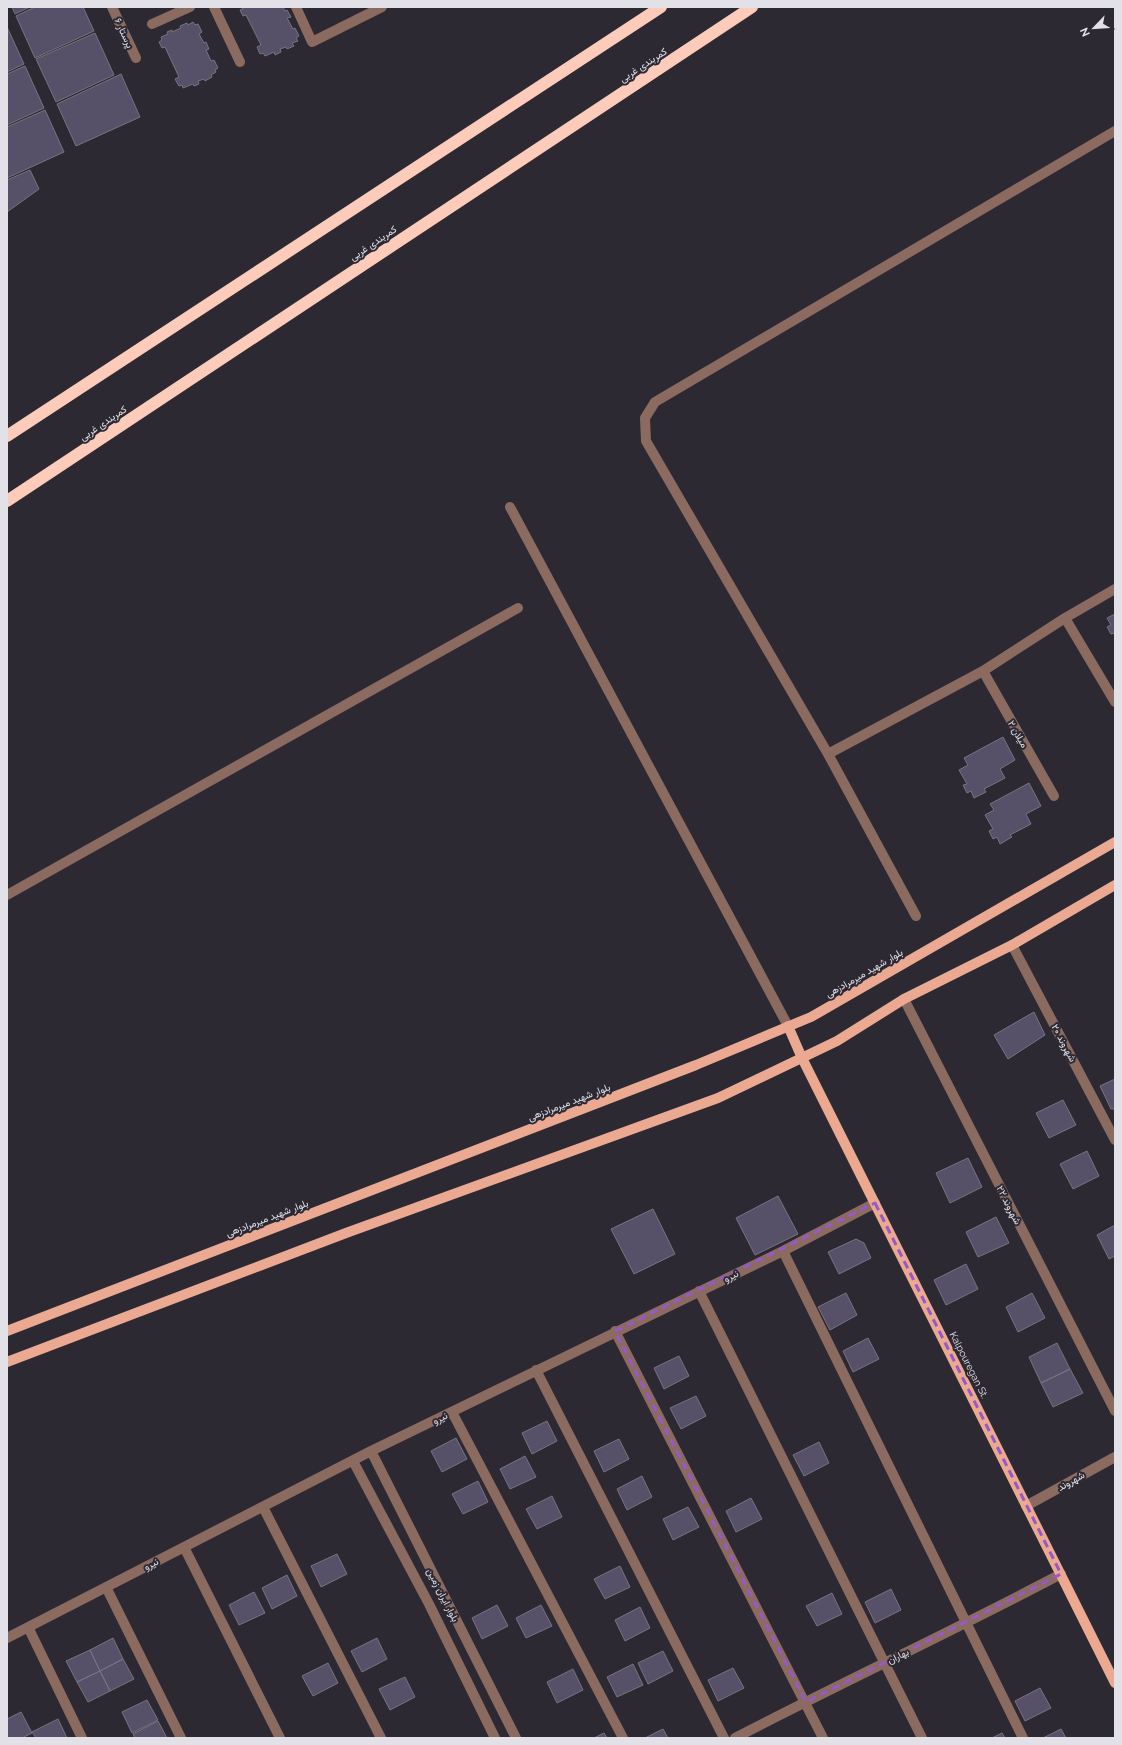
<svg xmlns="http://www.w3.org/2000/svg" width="1122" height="1745" font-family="Raleway,Vazirmatn,sans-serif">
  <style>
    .building { fill: #575069; stroke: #777480 }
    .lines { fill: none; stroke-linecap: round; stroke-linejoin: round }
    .minor { stroke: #8b6a5f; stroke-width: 10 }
    .major { stroke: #eba991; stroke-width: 10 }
    .highway { stroke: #fccbb9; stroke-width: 12 }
    .marked { fill: none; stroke: #9559c9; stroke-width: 3; stroke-dasharray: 8 5; stroke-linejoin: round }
    .labels { text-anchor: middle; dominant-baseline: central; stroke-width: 4; stroke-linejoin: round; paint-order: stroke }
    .street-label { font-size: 10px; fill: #e3e1e8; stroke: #2c2933 }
  </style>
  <rect width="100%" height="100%" fill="#2c2933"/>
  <path class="building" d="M12,7H30L15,14Z
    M35,7H83L94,31L35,58L16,16Z
    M243,7H283L285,11L287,10L291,17L287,18L293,29L295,28L299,36L296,38L298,41L292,43L294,46L287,49L286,47L280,49L281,52L275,55L274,52L265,56L263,53L260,54L257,47L261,45L246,15L243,16L240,10L244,8Z
    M193,22L195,25L198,24L202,32L199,34L204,43L206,42L209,49L206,50L211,61L214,60L218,68L215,70L216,72L211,75L212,77L205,81L204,79L198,81L199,84L194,86L193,84L183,88L182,85L179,86L175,79L179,77L165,47L162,48L159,42L162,40L161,37L168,34L167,32L172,30V32L181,28L180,26L187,23L188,25Z
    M7,27L24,64L7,72Z
    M95,33L114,75L56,102L36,59Z
    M25,66L44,108L7,125V74Z
    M121,74L140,117L76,146L57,104Z
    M45,110L64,152L7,178V127Z
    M30,170L39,189L7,212V180Z
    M1115,614V633L1111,634L1107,627L1111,625L1107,618Z
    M1003,737L1015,760L1000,769L1005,778L984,789L986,792L974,798L971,791L967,793L963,785L967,784L959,770L968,765L964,758Z
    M1029,783L1041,806L1026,814L1031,824L1010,835L1012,837L1000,844L997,837L993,839L989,831L993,829L985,815L994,810L990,804Z
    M1034,1012L1045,1035L1008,1059L994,1035Z
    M1115,1079V1109H1111L1100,1086Z
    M1063,1100L1076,1125L1049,1138L1036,1113Z
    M1087,1151L1099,1176L1073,1189L1060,1164Z
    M968,1158L982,1187L950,1203L936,1173Z
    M778,1196L798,1234L755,1255L736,1218Z
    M653,1209L675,1254L634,1274L611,1229Z
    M996,1217L1009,1243L978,1257L966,1232Z
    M1115,1225V1256L1109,1259L1097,1235Z
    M856,1239L864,1243L871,1258L839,1274L828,1252Z
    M966,1264L978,1289L946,1305L934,1280Z
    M846,1293L857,1315L830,1330L818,1307Z
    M1032,1293L1045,1318L1018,1332L1006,1307Z
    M868,1338L879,1359L853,1372L843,1351Z
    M1057,1343L1070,1369L1041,1383L1029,1357Z
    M679,1356L689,1376L664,1389L654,1368Z
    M1070,1369L1083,1393L1053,1407L1041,1383Z
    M696,1396L706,1416L681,1429L670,1408Z
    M547,1421L557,1441L532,1454L522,1433Z
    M456,1438L467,1459L442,1472L431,1451Z
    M619,1439L629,1459L604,1472L594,1451Z
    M819,1442L829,1463L804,1476L793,1455Z
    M525,1456L536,1477L510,1489L500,1469Z
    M642,1476L652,1497L627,1510L617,1489Z
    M478,1481L488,1502L463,1514L452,1494Z
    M552,1496L562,1517L537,1529L526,1509Z
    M751,1498L762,1519L736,1532L726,1511Z
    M688,1507L699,1527L673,1540L663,1519Z
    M337,1554L347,1574L321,1587L311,1566Z
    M620,1566L630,1587L605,1599L594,1579Z
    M287,1575L297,1596L272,1609L262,1588Z
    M891,1589L901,1610L875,1623L865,1602Z
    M254,1592L265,1613L239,1625L229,1605Z
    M832,1593L842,1614L817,1626L806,1606Z
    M497,1605L508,1626L482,1639L472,1618Z
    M541,1605L552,1626L526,1638L516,1618Z
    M640,1607L650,1628L625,1641L615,1620Z
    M113,1638L123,1659L100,1671L90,1650Z
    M377,1638L387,1659L362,1672L351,1651Z
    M90,1650L100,1671L77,1682L66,1661Z
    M663,1651L673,1671L648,1684L638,1663Z
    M123,1659L134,1679L110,1691L100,1671Z
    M328,1663L338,1683L313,1696L302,1676Z
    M633,1664L643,1685L617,1697L607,1677Z
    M733,1668L744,1688L718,1701L708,1680Z
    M573,1669L583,1690L557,1703L547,1682Z
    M100,1671L110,1691L88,1702L77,1682Z
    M405,1677L415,1697L390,1710L379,1689Z
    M1040,1688L1051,1708L1025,1721L1015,1701Z
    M147,1700L158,1720L132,1733L122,1712Z
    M21,1712L32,1733L22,1738H7V1719Z
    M58,1719L67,1738H36L32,1732Z
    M158,1721L167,1738H135L133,1734Z
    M663,1729L668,1738H645Z
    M1061,1729L1066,1738H1043Z
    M604,1733L607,1738H594Z
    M1002,1733L1005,1738H992Z"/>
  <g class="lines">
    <path class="minor" d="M112,7L136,58
      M214,7L240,62
      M296,7L312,42L382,7
      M152,24L190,7
      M510,507L788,1026
      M1065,618L1115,702
      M983,671L1054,796
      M828,754L983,671L1065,618L1115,589
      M7,895L518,608
      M916,916L828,754L646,441L645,418L655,402L1115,131
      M1012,945L1115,1140
      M904,999L1115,1411
      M783,1251L1023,1738
      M699,1291L922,1738
      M615,1331L823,1738
      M536,1370L724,1738
      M452,1412L623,1738
      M371,1451L516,1738
      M353,1461L429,1604L495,1738
      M1026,1506L1115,1457
      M263,1507L381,1738
      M184,1547L280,1738
      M106,1587L181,1738
      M28,1627L82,1738
      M7,1638L371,1451L783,1251L875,1203
      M735,1738C843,1682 953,1631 1061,1574"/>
    <path class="major" d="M788,1026L802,1058L1115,1683
      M7,1331L696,1065L811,1017L1115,842
      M7,1362L346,1233L718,1098L837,1041L904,999L1012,945L1115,885"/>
    <path class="highway" d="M7,436L661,7
      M7,501L752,7"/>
  </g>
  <path class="marked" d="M875,1203L1061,1574L806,1702L615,1331Z"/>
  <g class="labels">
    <g class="street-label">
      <text transform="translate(124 33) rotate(65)">پرستار ۶</text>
      <text transform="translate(643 65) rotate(-33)">کمربندی غربی</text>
      <text transform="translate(373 243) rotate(-34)">کمربندی غربی</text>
      <text transform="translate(103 423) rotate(-34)">کمربندی غربی</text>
      <text transform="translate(1018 734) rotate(60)">میلان ۲</text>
      <text transform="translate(864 973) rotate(-30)">بلوار شهید میرمرادزهی</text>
      <text transform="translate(1064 1043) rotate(62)">شهروند ۲۰</text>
      <text transform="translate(569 1102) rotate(-21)">بلوار شهید میرمرادزهی</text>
      <text transform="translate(1009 1205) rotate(63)">شهروند ۲۲</text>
      <text transform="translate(267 1218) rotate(-21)">بلوار شهید میرمرادزهی</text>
      <text transform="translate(731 1276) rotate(-26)">نیرو</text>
      <text transform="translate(969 1365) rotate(63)">Kalpouregan St.</text>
      <text transform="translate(440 1418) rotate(-26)">نیرو</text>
      <text transform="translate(1071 1481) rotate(-29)">شهروند</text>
      <text transform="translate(151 1564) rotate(-27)">نیرو</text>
      <text transform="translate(443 1595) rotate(63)">بلوار ایران زمین</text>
      <text transform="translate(898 1656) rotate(-26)">بهاران</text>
    </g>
  </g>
  <rect width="1122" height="1745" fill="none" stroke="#e3e1e8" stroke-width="16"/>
  <g transform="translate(1094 28) rotate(245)" stroke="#2c2933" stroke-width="3" paint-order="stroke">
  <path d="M0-3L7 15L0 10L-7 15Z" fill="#e3e1e8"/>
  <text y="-6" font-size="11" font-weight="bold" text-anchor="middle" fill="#e3e1e8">N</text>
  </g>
</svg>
